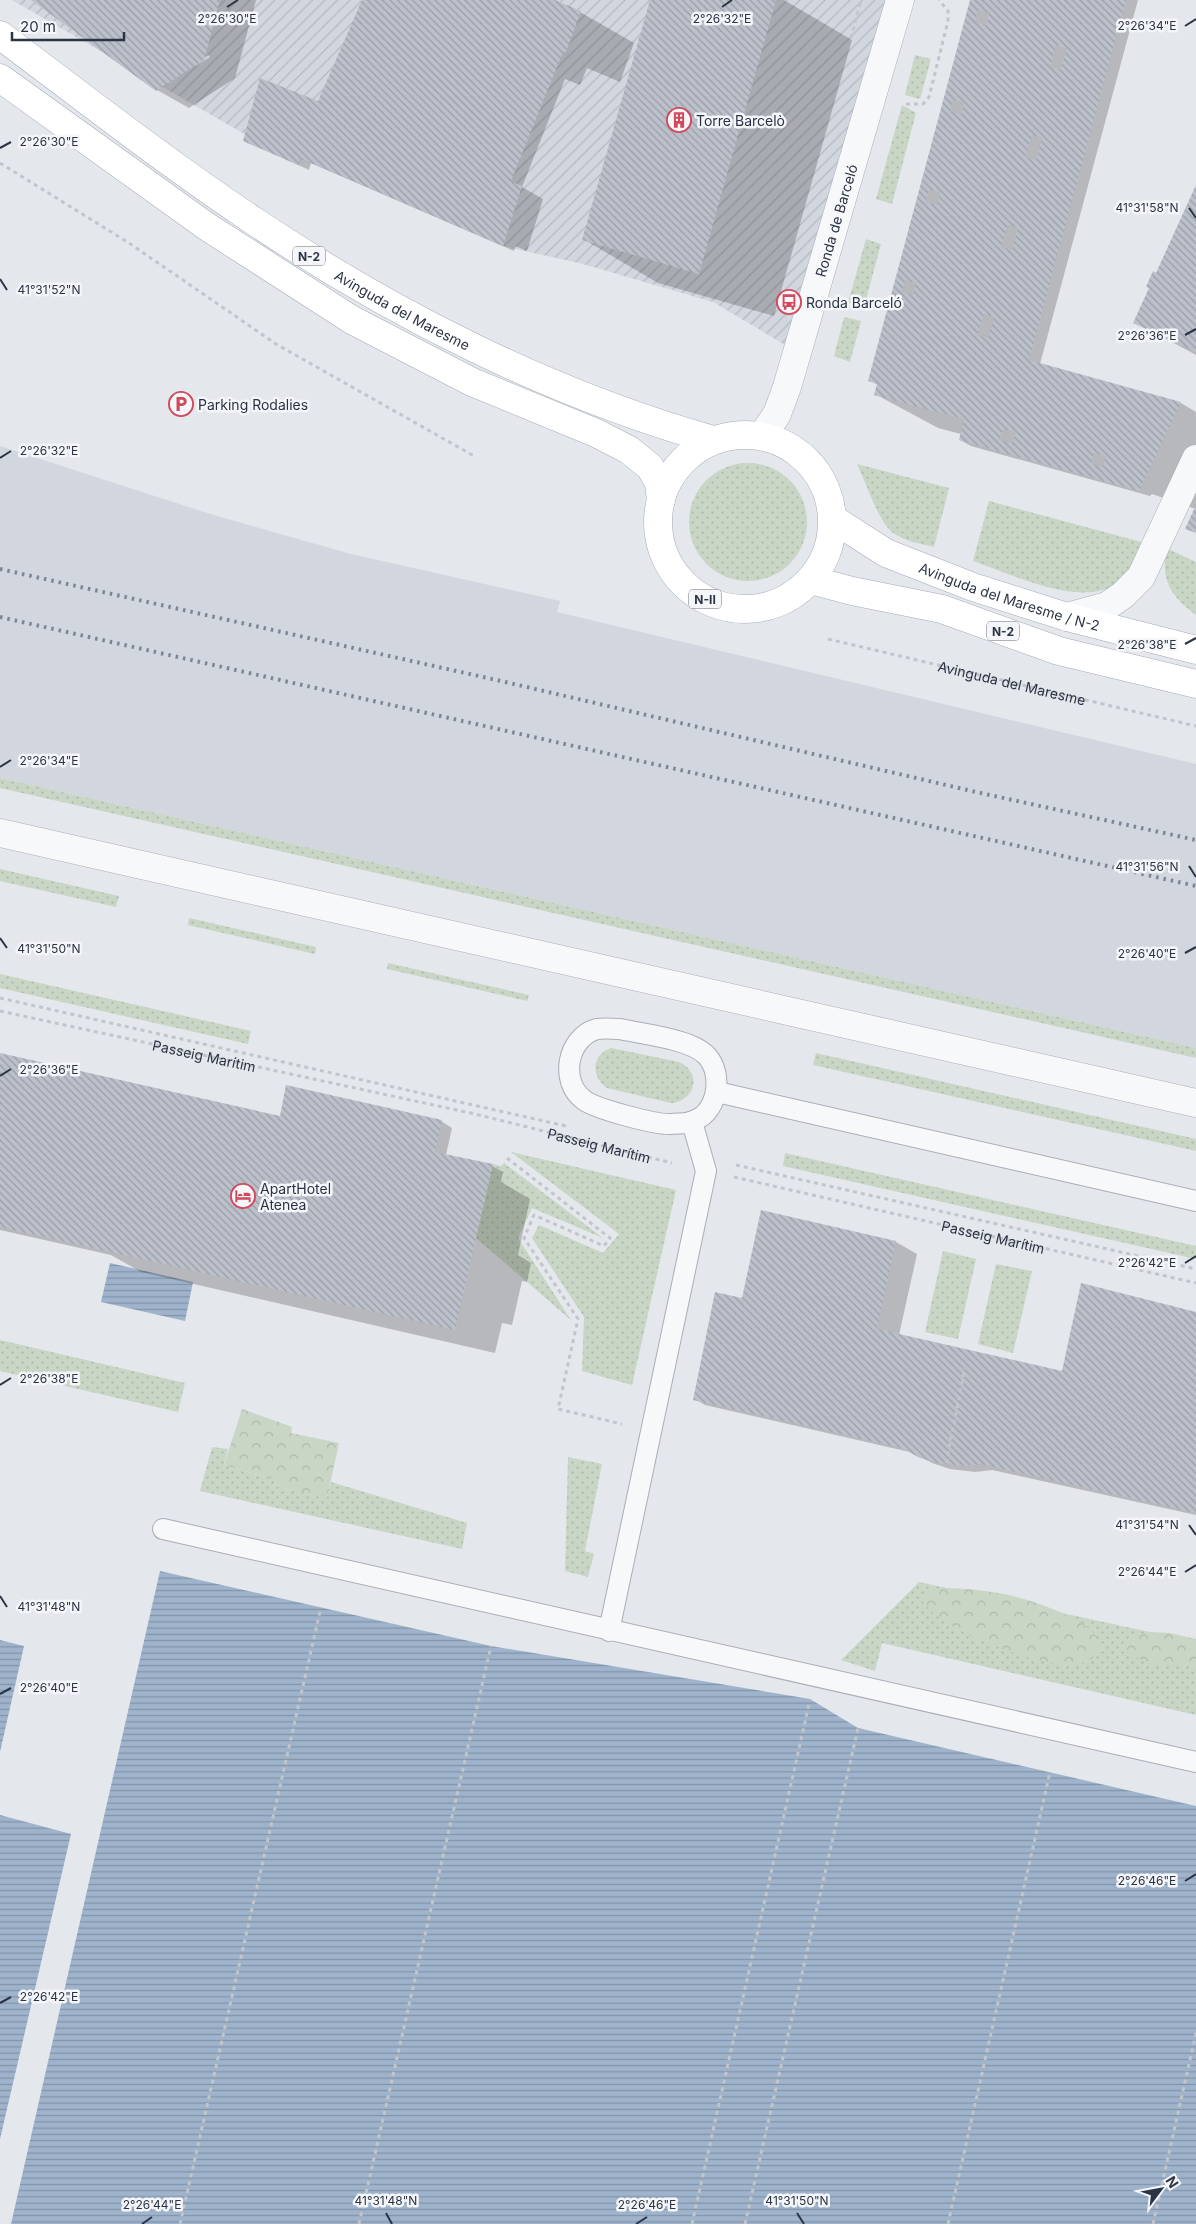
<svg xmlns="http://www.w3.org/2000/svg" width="1196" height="2224" font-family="Inter,sans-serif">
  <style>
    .built { fill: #d2d6de }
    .industrial { fill: url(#industrial-furrows) }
    .grass { fill: url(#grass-dots) }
    .park { fill: url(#park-crowns) }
    .water { fill: url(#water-rules) }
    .shadow { fill: #0003; fill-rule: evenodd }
    .building { fill: url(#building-back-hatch); fill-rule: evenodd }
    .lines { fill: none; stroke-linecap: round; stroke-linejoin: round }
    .service-casing { stroke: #a9aeb7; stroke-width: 22 }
    .minor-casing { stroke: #a9aeb7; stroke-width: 29 }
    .tertiary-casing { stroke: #a9aeb7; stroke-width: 29 }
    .primary-casing { stroke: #a3abb8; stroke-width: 29 }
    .path { stroke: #c2c5cb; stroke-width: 3; stroke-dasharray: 4 4; stroke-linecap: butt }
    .service { stroke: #f7f8fa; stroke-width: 20 }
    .minor { stroke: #f7f8fa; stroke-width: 28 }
    .tertiary { stroke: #f7f8fa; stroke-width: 28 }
    .primary { stroke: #fff; stroke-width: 28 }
    .rail { stroke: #7d8696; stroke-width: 4; stroke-dasharray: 2.5 5; stroke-linecap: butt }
    .ticks { fill: none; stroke: #2b3445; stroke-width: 2 }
    .labels { text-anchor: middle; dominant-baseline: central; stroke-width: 5; stroke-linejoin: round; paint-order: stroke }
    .shield { fill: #f4f6f9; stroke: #676e7b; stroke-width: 1 }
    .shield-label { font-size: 12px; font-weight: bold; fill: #2b3445 }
    .poi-label { font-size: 14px; fill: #2b3445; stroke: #f4f6f9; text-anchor: start }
    .street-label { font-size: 14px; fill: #2b3445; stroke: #f4f6f9 }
    .ticks-label { font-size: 12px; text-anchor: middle; fill: #2b3445; stroke: #f4f6f9; stroke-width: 5; stroke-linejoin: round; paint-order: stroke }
  </style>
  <defs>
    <pattern id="industrial-furrows" width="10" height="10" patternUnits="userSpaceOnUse" patternTransform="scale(1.25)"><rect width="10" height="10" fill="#d2d6de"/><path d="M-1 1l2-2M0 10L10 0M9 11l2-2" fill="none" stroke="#b4b8c0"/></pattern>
    <pattern id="grass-dots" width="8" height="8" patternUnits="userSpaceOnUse" patternTransform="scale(1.25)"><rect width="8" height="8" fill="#c9d6c5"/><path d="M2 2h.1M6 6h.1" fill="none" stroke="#adb8ab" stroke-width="1.8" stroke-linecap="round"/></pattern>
    <pattern id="park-crowns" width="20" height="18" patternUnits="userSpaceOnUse" patternTransform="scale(1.25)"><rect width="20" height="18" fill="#c9d6c5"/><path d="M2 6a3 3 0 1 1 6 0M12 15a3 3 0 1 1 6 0" fill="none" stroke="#adb8ab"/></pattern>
    <pattern id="water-rules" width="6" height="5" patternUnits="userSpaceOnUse" patternTransform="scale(1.25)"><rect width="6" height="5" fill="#9fb4cc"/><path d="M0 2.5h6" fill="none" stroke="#8293a7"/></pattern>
    <pattern id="building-back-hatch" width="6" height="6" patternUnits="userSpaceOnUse" patternTransform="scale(1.25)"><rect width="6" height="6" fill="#bbc0ca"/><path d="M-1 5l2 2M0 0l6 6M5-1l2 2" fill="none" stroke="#989da6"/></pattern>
  </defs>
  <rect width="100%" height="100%" fill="#e4e7ec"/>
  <path class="built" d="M0,446L207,513L351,554L560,601L557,612L1196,764V1048L0,778Z"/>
  <path class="industrial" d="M12,0H900L797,352L713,302L583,264L503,246L301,159L298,165Z"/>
  <path class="grass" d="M915,55L931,59L920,99L905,95Z
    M902,105L916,113L892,204L876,199Z
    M866,239L881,244L864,307L848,303Z
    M844,317L861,321L850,362L834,356Z
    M689 522a59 59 0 1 1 118 0a59 59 0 1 1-118 0Z
    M857,464L949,488L934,547C921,544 905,541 893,533C878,521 866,482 857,464Z
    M989,501L1149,544C1140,559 1128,579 1111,587C1073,605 1011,574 973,561Z
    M1166,548L1196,562V615C1170,595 1161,581 1166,548Z
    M0,778L1196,1048V1058L0,788Z
    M0,869L119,896L116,907L0,881Z
    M189,918L316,947L315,954L188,925Z
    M388,963L529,995L527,1001L387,969Z
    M0,974L251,1031L248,1044L0,988Z
    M611,1048L679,1062C702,1072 696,1101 671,1103L607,1088C591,1077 591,1055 611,1048Z
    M816,1053L1196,1139V1151L813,1065Z
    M511,1152L676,1190L632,1385L582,1371L584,1317L532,1238L539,1225L603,1253L619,1234Z
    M785,1153L1196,1246V1259L783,1166Z
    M504,1163L603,1238L532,1208L518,1238L571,1320L476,1238L493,1164L501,1166Z
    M943,1251L976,1259L958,1339L925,1332Z
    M996,1264L1032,1271L1013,1353L978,1344Z
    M0,1340L185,1383L178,1412L0,1371Z
    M212,1447L228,1449L224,1465L276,1480L275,1486L327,1497L331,1482L467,1523L462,1549L200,1491Z
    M568,1457L602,1464L585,1551L594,1554L588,1577L565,1571Z
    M919,1582L1196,1642V1715L882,1643L875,1671L841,1660Z"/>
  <path class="park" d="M242,1409L292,1427L291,1433L339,1443L327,1498L275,1486L276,1480L224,1465Z
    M943,1588C964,1588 983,1590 1004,1594C1021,1597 1122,1626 1095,1656C1071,1682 977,1640 952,1626C941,1619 931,1612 923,1602V1595L929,1589Z
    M1150,1632L1170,1633L1196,1639V1664C1176,1669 1131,1666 1123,1643L1126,1639Z"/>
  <path class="water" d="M110,1263L193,1282L185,1321L101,1302Z
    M160,1571L491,1646L810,1699L858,1728L1196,1806V2224H11Z
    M0,1640L24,1646L0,1752Z
    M0,1815L71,1834L0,2139Z"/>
  <path class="shadow" d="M33,0H256L235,78L189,108L157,90ZM208,55L210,57L196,66V63Z
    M363,0H552L580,12L634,43L620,82L587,68L580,85L565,79L522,187L543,199L527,251L515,246L514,251L311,163L309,170L244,140L326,106Z
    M651,0H784L852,40L774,316L658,283L583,239Z
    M971,0H1138L1040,364L1181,403L1196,412V509L1152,494L1150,496L971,446L960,440L961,434L938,428L875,394L878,385L869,380Z
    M1196,188V355L1135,322Z
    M0,1055L286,1119L441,1121L452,1128L446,1155L492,1166L503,1172L501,1182L530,1199L518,1255L531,1263L527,1282L522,1281L512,1325L502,1323L495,1353L141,1272L111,1255L0,1230Z
    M896,1242L917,1254L899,1335L1063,1372L1196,1313V1515L992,1470L975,1472L950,1469L932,1463L914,1453L705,1405L695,1399L743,1300Z"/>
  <path class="building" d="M31,0H220L204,60L156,91Z
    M362,0H555L581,11L566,52H563L511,181L522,186L503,246L300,158L298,165L243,141L260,78L318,101Z
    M650,0H776L699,274L582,240Z
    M970,0H1126L1029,360L1181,402L1139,491L959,440L964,419L874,395L877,384L868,381ZM978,10L989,13L986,25L975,22ZM1056,45L1067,48L1060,70L1050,67ZM953,100L965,102L961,114L950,111ZM1032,135L1042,138L1036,160L1025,157ZM929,190L940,192L937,205L926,202ZM1008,225L1018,228L1012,250L1001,247ZM905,280L916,283L913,295L902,292ZM984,314L994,317L988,338L977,335ZM1003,429L1016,432L1012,443L999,440ZM1094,453L1105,456L1103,467L1091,464Z
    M1196,185V352L1133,323L1149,288L1146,287L1153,271L1156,273Z
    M1196,505V533L1185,529Z
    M0,1053L280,1116L286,1085L442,1120L435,1152L493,1164L455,1330L0,1227Z
    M761,1210L896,1241L877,1329L1062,1371L1081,1283L1196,1312V1513L981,1464L964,1466L938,1463L920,1458L902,1448L693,1400L715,1292L742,1298Z"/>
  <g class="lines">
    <defs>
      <path id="service" d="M620,1029C642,1034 692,1039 707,1056C724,1075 718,1115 690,1122C685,1124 677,1123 671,1124C656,1125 596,1109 584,1100C559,1082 567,1037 597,1029C604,1028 613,1029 620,1029Z
        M717,1092L1196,1201
        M163,1529L1196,1762
        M609,1631L706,1171L692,1122"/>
      <path id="minor" d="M1067,617L1107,606L1123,595L1141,577L1196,459
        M0,833L1196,1103"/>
      <g id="tertiary">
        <path id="s4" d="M762,436L777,414L787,387L900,0"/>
      </g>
      <g id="primary">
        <path id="s5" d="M0,35C84,98 167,163 254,221C394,315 551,394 713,440"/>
        <path d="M0,78L206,226L352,320L472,382L596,433L629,450L650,467L659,483L661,500"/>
        <circle cx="745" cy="522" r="87"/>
        <path id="s6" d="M833,519L886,553L973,587L1067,617L1196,650"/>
        <path d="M811,580L852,591L942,609L1059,651L1196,684"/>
      </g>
    </defs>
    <use href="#service" class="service-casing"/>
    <use href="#minor" class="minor-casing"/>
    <use href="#tertiary" class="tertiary-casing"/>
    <use href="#primary" class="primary-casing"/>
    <g class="path">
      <path d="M851,38L861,0"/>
      <path d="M906,104H923L929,97L948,21V11L939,0"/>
      <path d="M0,163L129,243L276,344L474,456"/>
      <path id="s1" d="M828,639L1196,726"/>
      <path d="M0,998L566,1126"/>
      <path id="s2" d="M0,1011L475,1114L672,1163"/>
      <path d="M507,1158L610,1238L604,1246L534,1215L524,1238L578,1319L558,1409L622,1424"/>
      <path d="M736,1165L1196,1269"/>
      <path id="s3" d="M734,1177L1196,1283"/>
      <path d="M946,1463L965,1368"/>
      <path d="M180,2224L321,1607"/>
      <path d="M359,2224L491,1646"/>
      <path d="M692,2224L809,1704"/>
      <path d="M745,2224L858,1728"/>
      <path d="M948,2224L1050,1772"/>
      <path d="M1153,2224L1196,2033"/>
    </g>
    <use href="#service" class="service"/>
    <use href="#minor" class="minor"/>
    <use href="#tertiary" class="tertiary"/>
    <use href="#primary" class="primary"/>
    <path class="rail" d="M0,569L501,681L976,792L1196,840
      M0,617L1196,886"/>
  </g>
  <path class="ticks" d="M227,7L238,0M722,7L732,0M1185,26L1196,19M0,148L11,142M1189,208L1196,218M0,279L7,290M1185,335L1196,329M0,458L11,451M1185,644L1196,638M0,767L11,760M1189,866L1196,877M0,938L7,948M1185,953L1196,947M0,1076L11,1069M1185,1263L1196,1256M0,1385L11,1378M1189,1525L1196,1535M1185,1572L1196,1565M0,1596L7,1607M0,1694L11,1688M1185,1881L1196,1874M0,2003L11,1997M386,2213L392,2224M797,2213L804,2224M142,2224L152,2217M636,2224L647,2217"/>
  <defs>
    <symbol id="building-ring" viewBox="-11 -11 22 22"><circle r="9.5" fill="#f4f6f9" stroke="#d1495b" stroke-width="1.5"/><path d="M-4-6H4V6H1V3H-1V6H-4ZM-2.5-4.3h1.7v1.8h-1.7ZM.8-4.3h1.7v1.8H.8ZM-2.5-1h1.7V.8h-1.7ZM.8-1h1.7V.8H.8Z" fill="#d1495b"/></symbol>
    <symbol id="bus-ring" viewBox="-11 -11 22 22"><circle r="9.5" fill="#f4f6f9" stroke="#d1495b" stroke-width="1.5"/><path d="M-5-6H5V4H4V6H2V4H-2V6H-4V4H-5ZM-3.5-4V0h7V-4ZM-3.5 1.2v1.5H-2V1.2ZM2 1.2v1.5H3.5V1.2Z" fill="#d1495b"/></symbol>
    <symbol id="parking-ring" viewBox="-11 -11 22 22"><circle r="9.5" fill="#f4f6f9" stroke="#d1495b" stroke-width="1.5"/><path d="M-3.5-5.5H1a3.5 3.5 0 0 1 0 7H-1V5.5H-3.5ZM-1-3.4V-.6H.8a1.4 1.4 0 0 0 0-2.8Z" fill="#d1495b"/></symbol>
    <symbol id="hotel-ring" viewBox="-11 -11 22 22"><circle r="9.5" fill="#f4f6f9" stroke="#d1495b" stroke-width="1.5"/><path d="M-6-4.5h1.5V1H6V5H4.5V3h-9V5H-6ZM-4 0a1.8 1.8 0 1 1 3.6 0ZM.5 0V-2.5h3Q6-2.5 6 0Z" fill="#d1495b"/></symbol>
  </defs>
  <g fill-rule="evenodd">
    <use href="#building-ring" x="665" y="106" width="28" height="28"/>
    <use href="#bus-ring" x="775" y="288" width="28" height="28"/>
    <use href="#parking-ring" x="167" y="390" width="28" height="28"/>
    <use href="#hotel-ring" x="229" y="1182" width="28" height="28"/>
  </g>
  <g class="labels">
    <g class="shield">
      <rect x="293" y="246.5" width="32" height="19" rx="4"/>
      <rect x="689" y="589.5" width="32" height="19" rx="4"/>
      <rect x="987" y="621.5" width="32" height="19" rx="4"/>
    </g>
    <g class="shield-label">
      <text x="309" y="256">N-2</text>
      <text x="705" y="599">N-II</text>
      <text x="1003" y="631">N-2</text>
    </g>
    <g class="poi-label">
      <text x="696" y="120">Torre Barcelò</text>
      <text x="806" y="302">Ronda Barceló</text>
      <text x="198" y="404">Parking Rodalies</text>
      <text x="260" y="1188">ApartHotel<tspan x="260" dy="16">Atenea</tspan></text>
    </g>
    <g class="street-label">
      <text stroke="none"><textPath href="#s4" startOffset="229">Ronda de Barceló</textPath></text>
      <text stroke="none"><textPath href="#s5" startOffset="488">Avinguda del Maresme</textPath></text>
      <text stroke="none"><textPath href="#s6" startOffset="194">Avinguda del Maresme / N-2</textPath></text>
      <text stroke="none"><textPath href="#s1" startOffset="189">Avinguda del Maresme</textPath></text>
      <text stroke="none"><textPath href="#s2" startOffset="209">Passeig Marítim</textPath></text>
      <text stroke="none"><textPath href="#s2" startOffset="614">Passeig Marítim</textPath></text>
      <text stroke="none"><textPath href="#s3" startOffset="266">Passeig Marítim</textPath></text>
    </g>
  </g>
  <g class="ticks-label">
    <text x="227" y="23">2°26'30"E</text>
    <text x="722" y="23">2°26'32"E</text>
    <text x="1147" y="30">2°26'34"E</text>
    <text x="49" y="146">2°26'30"E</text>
    <text x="1147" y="212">41°31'58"N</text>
    <text x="49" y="294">41°31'52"N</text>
    <text x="1147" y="340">2°26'36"E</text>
    <text x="49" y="455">2°26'32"E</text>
    <text x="1147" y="649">2°26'38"E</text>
    <text x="49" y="765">2°26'34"E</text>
    <text x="1147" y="871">41°31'56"N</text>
    <text x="49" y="953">41°31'50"N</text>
    <text x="1147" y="958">2°26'40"E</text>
    <text x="49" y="1074">2°26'36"E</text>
    <text x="1147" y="1267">2°26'42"E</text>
    <text x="49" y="1383">2°26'38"E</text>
    <text x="1147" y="1529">41°31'54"N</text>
    <text x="1147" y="1576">2°26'44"E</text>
    <text x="49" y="1611">41°31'48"N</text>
    <text x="49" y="1692">2°26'40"E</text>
    <text x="1147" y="1885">2°26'46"E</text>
    <text x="49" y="2001">2°26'42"E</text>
    <text x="386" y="2205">41°31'48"N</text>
    <text x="797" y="2205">41°31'50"N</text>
    <text x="152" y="2209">2°26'44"E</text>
    <text x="647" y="2209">2°26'46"E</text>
  </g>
  <g transform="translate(1161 2189) rotate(58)" stroke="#f4f6f9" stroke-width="4" paint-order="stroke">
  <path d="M0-4L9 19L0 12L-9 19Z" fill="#2b3445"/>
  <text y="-8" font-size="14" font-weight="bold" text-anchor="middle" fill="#2b3445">N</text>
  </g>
  <path d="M12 32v8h112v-8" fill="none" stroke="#2b3445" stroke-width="2.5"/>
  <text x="20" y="32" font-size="15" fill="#2b3445" stroke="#f4f6f9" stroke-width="4" paint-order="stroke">20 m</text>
</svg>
